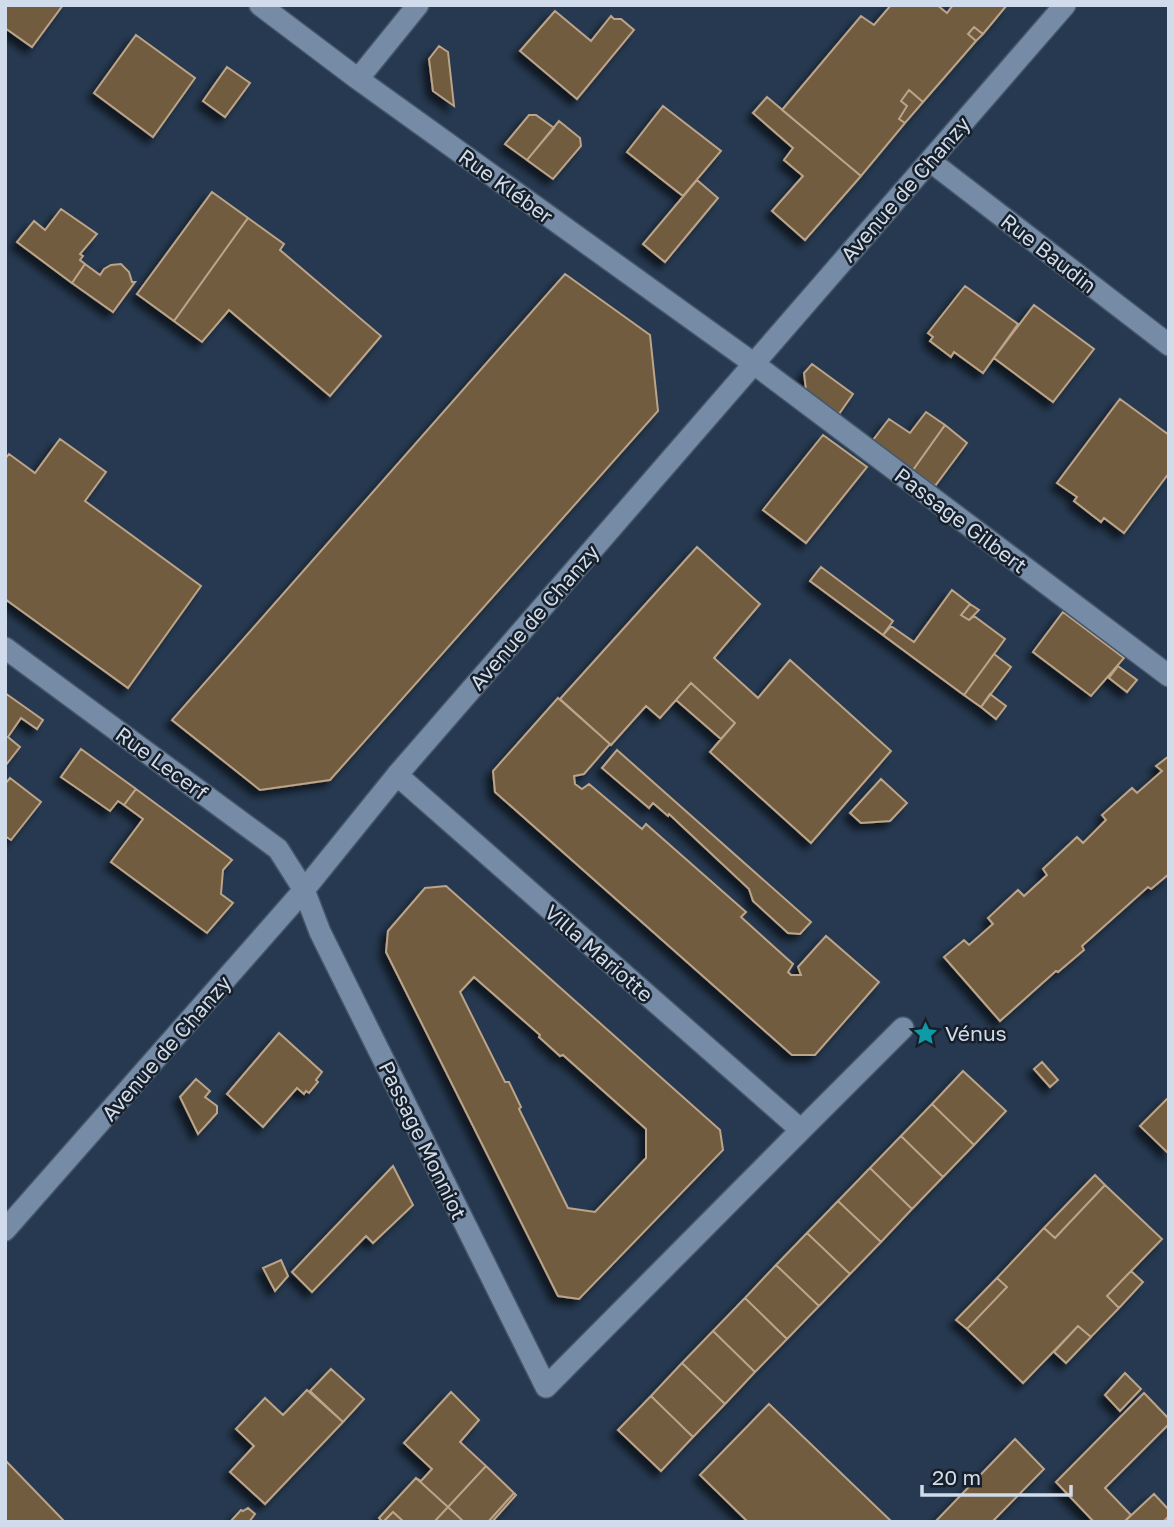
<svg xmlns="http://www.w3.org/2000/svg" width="1174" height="1527" font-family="'Golos Text',sans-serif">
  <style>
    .building { fill: #715b41; stroke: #bca488; stroke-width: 2; fill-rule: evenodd; filter: url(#shadow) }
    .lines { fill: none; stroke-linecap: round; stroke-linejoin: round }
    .street-casing { stroke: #445568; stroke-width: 24 }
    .street { stroke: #758ba6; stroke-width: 21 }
    .labels { text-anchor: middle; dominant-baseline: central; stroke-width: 5; stroke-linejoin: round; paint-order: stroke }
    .street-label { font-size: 21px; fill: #d0dceb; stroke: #17202a }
    .poi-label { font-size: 21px; fill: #d0dceb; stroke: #17202a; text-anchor: start }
  </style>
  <defs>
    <filter id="shadow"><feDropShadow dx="-6" dy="6" stdDeviation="3.5" flood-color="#0009"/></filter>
  </defs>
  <rect width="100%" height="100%" fill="#263950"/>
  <path class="building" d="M5,5H63L32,47L5,28Z
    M891,5H937L947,13L953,5H1007L983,34L974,27L968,34L976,41L923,102L909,90L901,101L907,106L899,119L905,123L861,176L782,110L861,16L874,25Z
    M555,11L591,41L611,16L614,19H621L634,30L577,99L520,51Z
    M974,27L983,34L976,41L968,34Z
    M136,35L195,78L153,137L94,93Z
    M439,46L448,52L454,106L433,91L429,59Z
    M227,67L250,83L225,117L203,101Z
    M909,90L923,102L905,123L899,119L907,106L901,101Z
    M767,97L861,176L805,240L772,211L803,176L784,160L793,148L753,113Z
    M663,106L721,151L683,196L627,152Z
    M529,115H536L554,128L527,160L505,144Z
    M559,121L580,138L581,146L553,179L527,160Z
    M697,180L718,198L665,262L643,244Z
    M212,192L248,218L174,321L137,294Z
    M61,209L97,234L80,254L83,256L80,260L85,264L72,283L17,242L34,221L45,230Z
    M248,218L284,244L280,250L381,336L330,396L229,310L202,342L174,321Z
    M85,264L100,275L104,269L111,265L121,264L129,272L132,282H135L113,312L72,283Z
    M565,274L650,335L658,411L330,780L260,790L172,720Z
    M965,286L1018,324L983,373L954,352L951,357L930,341L933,337L928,333Z
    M1034,305L1094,349L1053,402L994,358Z
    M812,364L853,394L839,414L806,390L804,373Z
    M1120,399L1169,435V473L1124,533L1104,518L1101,522L1074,501L1077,497L1057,483Z
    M926,412L945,425L913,470L873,440L889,419L910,433Z
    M945,425L967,443L935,486L913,470Z
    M823,435L867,467L806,543L763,510Z
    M60,439L106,472L85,501L201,586L128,688L5,599V459L9,454L35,473Z
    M697,547L760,604L714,658L758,698L790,660L891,751L811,843L710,752L735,723L691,683L660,718L646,706L611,745L560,699Z
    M821,567L893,621L883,635L810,581Z
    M952,590L970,604L961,615L969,620L974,616L1005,639L964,695L883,635L891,626L914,642Z
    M970,604L979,610L969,620L961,615Z
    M1063,612L1124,658L1091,696L1033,652Z
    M994,654L1011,667L981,707L964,695Z
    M1118,666L1137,680L1127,692L1109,678Z
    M691,683L735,723L721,739L676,700Z
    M5,693L43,720L37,729L21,718L8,737L20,747L5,766Z
    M990,694L1006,706L996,719L981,707Z
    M558,698L610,744L584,774L574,776L575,784L582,789L589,784L642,829L646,824L746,912L741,917L793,964L788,972L791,975H801L798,967L826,936L879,982L815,1055H792L495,792L493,771Z
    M81,749L136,789L124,805L118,801L110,811L61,777Z
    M617,750L811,922L800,934L788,933L753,901L749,889L669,814L668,816L653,803L649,808L602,768Z
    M1169,756V874L1151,889L1148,887L1082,946L1084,950L1058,972L1056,971L1000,1021L944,957L964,940L969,945L993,924L988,918L1018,890L1024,896L1047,875L1043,869L1077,837L1083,843L1106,820L1102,815L1132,788L1137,793L1162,771L1156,766Z
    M10,778L41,802L11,840L5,836V784Z
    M881,779L907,803L890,821L861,823L850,813Z
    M136,789L232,860L223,870L221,894L233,903L207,933L111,862L143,819L124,805Z
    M446,886L720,1130L723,1150L579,1299L558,1296L386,952L388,931L425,888ZM474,977L540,1035L539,1037L560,1056L563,1055L646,1129V1158L595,1212L568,1208L519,1109L521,1107L509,1082H505L460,992Z
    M279,1033L322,1072L316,1080L318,1082L309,1093L306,1091L304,1094L297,1088L263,1127L227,1094Z
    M1042,1062L1058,1080L1050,1087L1034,1069Z
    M963,1071L1006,1111L974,1145L932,1104Z
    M196,1079L210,1091L205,1097L217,1106V1113L198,1134L180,1097Z
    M1169,1097V1154L1140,1126Z
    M932,1104L974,1145L943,1177L901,1136Z
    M901,1136L943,1177L912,1209L870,1168Z
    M393,1166L413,1205L373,1243L366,1236L312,1292L292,1272Z
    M870,1168L912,1209L881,1242L838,1201Z
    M1095,1175L1105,1185L1055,1238L1044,1228Z
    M1105,1185L1162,1239L1107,1296L1119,1308L1091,1337L1078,1326L1023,1383L967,1329L1007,1287L997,1278L1044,1228L1055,1238Z
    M838,1201L881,1242L850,1274L807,1233Z
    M807,1233L850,1274L819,1306L776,1265Z
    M281,1260L288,1276L275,1291L263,1268Z
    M776,1265L819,1306L787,1339L745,1298Z
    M1131,1271L1143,1282L1119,1308L1107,1296Z
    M997,1278L1007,1287L967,1329L956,1320Z
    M745,1298L787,1339L755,1372L713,1331Z
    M1078,1326L1091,1337L1066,1363L1054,1352Z
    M713,1331L755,1372L725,1404L682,1363Z
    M682,1363L725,1404L693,1437L651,1396Z
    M331,1369L364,1399L343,1422L310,1391Z
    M1125,1373L1141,1389L1120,1411L1105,1395Z
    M307,1390L343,1422L265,1504L230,1472L254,1446L236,1429L265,1398L283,1415Z
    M451,1392L479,1420L460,1442L486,1466L448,1507L416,1478L421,1481L432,1469L404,1443Z
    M1144,1393L1169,1419V1424L1105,1488L1131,1515L1124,1522H1094L1056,1482Z
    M651,1396L693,1437L661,1471L618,1430Z
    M769,1404L892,1522H748L700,1475Z
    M1015,1439L1044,1469L992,1522H935Z
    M5,1460L65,1522H5Z
    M486,1466L514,1493L488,1522H464L448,1507Z
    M416,1478L448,1507L434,1522H404L393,1512L383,1522L379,1518Z
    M514,1493L516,1495L492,1522H488Z
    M1154,1494L1169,1510V1516L1163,1522H1124Z
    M448,1507L464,1522H434Z
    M248,1508L255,1514L249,1522H230L241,1510L243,1511Z
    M393,1512L404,1522H383Z"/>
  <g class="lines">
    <defs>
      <path id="street" d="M260,5L358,79L753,363L1169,676
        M358,79L418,5
        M930,161L1169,345
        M5,648L278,849L304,890L320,932L546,1387L801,1130L397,775
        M801,1130L903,1028
        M5,1230L304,890L397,775L1065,5"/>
    </defs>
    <use href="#street" class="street-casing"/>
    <use href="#street" class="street"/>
  </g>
  <defs>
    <symbol id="sight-bare" viewBox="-9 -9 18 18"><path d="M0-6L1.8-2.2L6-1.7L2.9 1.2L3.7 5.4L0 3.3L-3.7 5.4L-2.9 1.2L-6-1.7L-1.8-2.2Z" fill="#0f9aa8" stroke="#17202a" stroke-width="2.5" paint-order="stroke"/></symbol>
  </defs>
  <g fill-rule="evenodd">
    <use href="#sight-bare" x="908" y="1016" width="35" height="35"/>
  </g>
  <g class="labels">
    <g class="street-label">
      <text transform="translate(506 186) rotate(36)">Rue Kléber</text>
      <text transform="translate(905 189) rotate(-49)">Avenue de Chanzy</text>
      <text transform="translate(1049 253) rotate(38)">Rue Baudin</text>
      <text transform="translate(961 520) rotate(37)">Passage Gilbert</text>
      <text transform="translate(534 617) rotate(-49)">Avenue de Chanzy</text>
      <text transform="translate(162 763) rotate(36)">Rue Lecerf</text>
      <text transform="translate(599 953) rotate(41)">Villa Mariotte</text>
      <text transform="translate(166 1048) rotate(-49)">Avenue de Chanzy</text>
      <text transform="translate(423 1140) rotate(64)">Passage Monniot</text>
    </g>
    <g class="poi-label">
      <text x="945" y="1033">Vénus</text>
    </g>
  </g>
  <rect width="1174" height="1527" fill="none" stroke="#d0dceb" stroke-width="14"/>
  <path d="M922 1485v10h149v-10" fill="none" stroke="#d0dceb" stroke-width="3.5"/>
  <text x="932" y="1485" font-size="21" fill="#d0dceb" stroke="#17202a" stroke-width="5" paint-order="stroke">20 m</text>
</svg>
